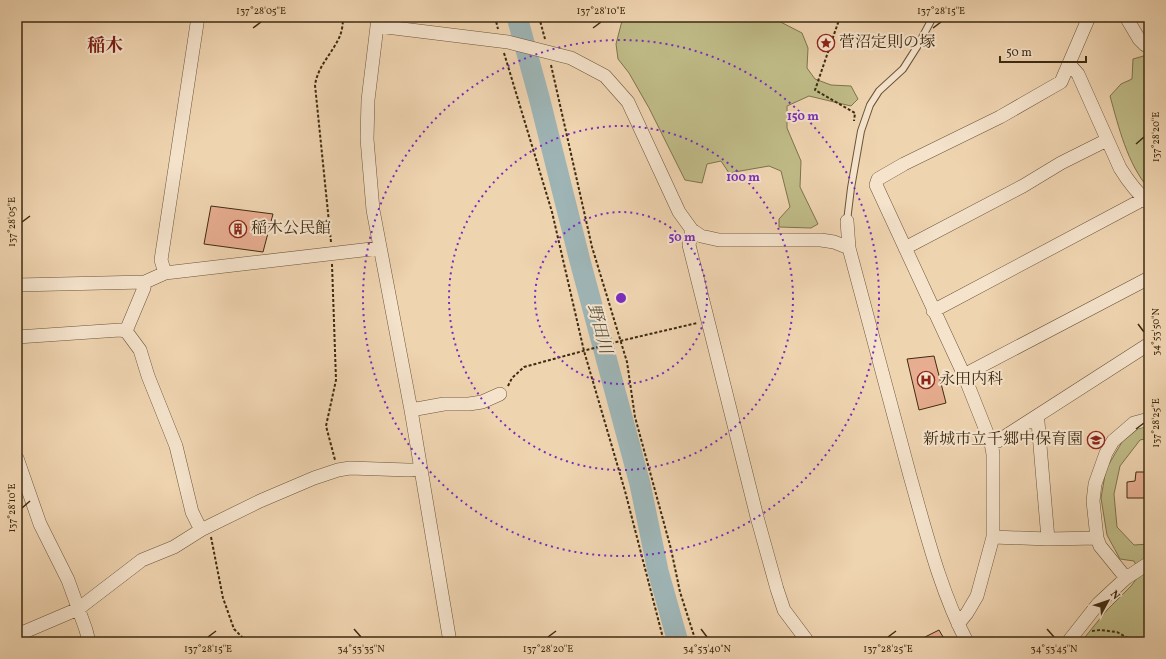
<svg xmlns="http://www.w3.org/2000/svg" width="1166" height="659" font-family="Vollkorn,'Noto Serif JP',serif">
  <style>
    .green { fill: #bfbb87; stroke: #7e734c }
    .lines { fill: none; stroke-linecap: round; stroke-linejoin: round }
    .river { stroke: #9eb5b6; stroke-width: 21 }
    .building { fill: #e7ad90; stroke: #3e2b11 }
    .lane-casing { stroke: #6a5539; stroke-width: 8 }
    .street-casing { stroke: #6a5539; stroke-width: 14 }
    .path { stroke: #3e2b11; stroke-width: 2; stroke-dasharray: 3 2; stroke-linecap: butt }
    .lane { stroke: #f5e3cc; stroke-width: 6 }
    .street { stroke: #f5e3cc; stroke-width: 13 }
    .ticks { fill: none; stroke: #3e2b11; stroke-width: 1.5 }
    .ring { fill: none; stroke: #7b2cbf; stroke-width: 2; stroke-dasharray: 2 4 }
    .labels { text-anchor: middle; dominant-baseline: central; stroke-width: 4; stroke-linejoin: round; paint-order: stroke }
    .poi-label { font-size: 16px; fill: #3e2b11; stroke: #f5e3cc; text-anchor: start }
    .water-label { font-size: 17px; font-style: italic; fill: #564e3a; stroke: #f5e3cc }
    .quarter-label { font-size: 18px; font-weight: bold; fill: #7a1f14; stroke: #f5e3cc }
    .centre { fill: #7b2cbf; stroke: #f5e3cc; stroke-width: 2 }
    .ring-label { font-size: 12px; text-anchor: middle; font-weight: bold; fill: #7b2cbf; stroke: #f5e3cc; stroke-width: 4; stroke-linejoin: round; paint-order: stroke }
    .neatline { fill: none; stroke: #3e2b11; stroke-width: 1.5 }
    .ticks-label { font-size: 10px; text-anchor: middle; fill: #3e2b11 }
  </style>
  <rect width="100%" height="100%" fill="#efd4b0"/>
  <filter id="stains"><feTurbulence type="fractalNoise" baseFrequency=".005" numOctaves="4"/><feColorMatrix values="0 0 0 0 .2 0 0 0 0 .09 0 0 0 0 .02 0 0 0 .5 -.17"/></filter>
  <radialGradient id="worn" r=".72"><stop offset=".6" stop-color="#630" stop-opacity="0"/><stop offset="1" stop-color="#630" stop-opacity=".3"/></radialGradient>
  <path class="green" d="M623,17H771L802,33L808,48L807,68L815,79L831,85L851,86L858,99L851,106L809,96L787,106V128L801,161L800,187L818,224L811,228L779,227V219L790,207L781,171L769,166L729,173L721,161L707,164L702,183L685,180L649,108L629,73L618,59L616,44Z
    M1147,55L1149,58V189C1127,163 1119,128 1110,96L1121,84L1132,79L1133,59Z
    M1149,426V438L1140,440L1120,466L1114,494L1117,527L1134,545L1149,544V642H1081L1107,610L1131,586L1140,574L1134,561L1120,559L1107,535L1101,498L1106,469L1122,442L1140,427Z"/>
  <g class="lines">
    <path class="river" d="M517,17L539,97L580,261L640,484L658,571L678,642"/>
  </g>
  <path class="building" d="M211,206L273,214L263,252L204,244Z
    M934,356L946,403L919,410L907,359Z
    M1136,472H1149V487L1145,486L1146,498H1127V482L1135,481Z
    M939,630L946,642H915Z"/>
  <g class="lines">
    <defs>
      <path id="lane" d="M847,221L851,188L861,131L870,105L879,91L903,69L917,47L933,17"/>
      <path id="street" d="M1126,17L1139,39L1145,45L1149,42
        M378,18L368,100L367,139L373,210L411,410L450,642
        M378,26L508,42L571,58L605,76L628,102L679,212L692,230L701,236L719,240H821L834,242L849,248C869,324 889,400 910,476C926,532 940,590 967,642
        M1069,64L1078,74L1120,168C1128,181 1137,193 1149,203
        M847,221L849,248
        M692,230L689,245L757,517L777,589L784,610L808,642
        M905,248L1023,186L1061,163L1107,140
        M165,273L161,260L198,17
        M17,285L145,282L165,273L380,248
        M933,311L1138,202L1143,198
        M126,331L140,350L148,376L176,446L192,512L201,530
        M17,337L120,330L126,331L144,288L145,282
        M964,375L1149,278
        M411,410L444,404H469L482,402L500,394
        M1035,418L1038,422L1048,539
        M991,443L998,441L1149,344
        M17,458L40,524L68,580L86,630L89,642
        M993,537L1048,539L1097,538
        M1126,578L1100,546L1097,538L1093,501L1095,484L1106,453L1113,441L1134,423L1149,419
        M958,624L967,613L977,596L993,537V454L991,443L964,375L876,185L878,179L904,164L1000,117L1061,82L1089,17
        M17,635L78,609L142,560L174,547L201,530L260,501L314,478L338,470L350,468L408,470L421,469
        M1068,642L1098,604L1126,578L1149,563"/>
    </defs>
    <use href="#lane" class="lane-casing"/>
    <use href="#street" class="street-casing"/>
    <path class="path" d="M495,17L498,29
      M539,17L545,39
      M840,17L815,90L855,113L854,121
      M504,53L552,212L584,351L625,491L664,642
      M551,65L592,247L627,362L635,417L671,549L680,592L696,642
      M331,242L315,85C318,66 331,55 339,38C342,32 343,24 343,17
      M332,264L336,380L326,426L335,460
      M508,386L512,378L524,367L620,341L697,323
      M211,537L223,598L234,629L247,642
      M1092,631L1100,630L1117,632L1135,642"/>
    <use href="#lane" class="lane"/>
    <use href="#street" class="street"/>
  </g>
  <path class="ticks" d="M253,28L261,22M593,28L601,22M933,28L941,22M1136,144L1144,137M22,222L30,216M1138,324L1144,332M1136,429L1144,423M22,508L30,501M354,629L361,637M701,629L707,637M1047,629L1054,637M208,637L216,631M548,637L556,631M888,637L896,631"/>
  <g class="ring">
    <circle cx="621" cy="298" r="86"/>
    <circle cx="621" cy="298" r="172"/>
    <circle cx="621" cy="298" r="258"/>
  </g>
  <defs>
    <symbol id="sight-ring" viewBox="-11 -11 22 22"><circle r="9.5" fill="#f5e3cc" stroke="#8f2418" stroke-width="1.5"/><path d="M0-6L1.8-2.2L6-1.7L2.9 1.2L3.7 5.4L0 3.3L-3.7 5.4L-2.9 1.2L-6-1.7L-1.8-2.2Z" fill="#8f2418"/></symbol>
    <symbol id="building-ring" viewBox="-11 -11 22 22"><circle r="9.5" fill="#f5e3cc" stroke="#8f2418" stroke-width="1.5"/><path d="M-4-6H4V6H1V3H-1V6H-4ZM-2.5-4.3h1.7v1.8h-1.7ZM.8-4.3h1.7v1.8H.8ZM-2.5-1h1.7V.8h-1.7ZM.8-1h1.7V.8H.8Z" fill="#8f2418"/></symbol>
    <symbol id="hospital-ring" viewBox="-11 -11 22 22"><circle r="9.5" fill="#f5e3cc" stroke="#8f2418" stroke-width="1.5"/><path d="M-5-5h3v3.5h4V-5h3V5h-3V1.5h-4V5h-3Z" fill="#8f2418"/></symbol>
    <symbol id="school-ring" viewBox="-11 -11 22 22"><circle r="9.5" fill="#f5e3cc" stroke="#8f2418" stroke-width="1.5"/><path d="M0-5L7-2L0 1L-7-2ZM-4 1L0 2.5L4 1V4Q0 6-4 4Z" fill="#8f2418"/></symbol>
  </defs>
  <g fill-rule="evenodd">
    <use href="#sight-ring" x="816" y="33" width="20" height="20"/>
    <use href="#building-ring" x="228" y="219" width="20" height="20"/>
    <use href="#hospital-ring" x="916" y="370" width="20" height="20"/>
    <use href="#school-ring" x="1086" y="430" width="20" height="20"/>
  </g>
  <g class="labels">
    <g class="poi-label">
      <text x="839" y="43">菅沼定則の塚</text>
      <text x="251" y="229">稲木公民館</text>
      <text x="939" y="380">永田内科</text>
      <text x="1083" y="440" text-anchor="end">新城市立千郷中保育園</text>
    </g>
    <g class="water-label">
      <text transform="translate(599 329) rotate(75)">野田川</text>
    </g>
    <g class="quarter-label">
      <text x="105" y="46">稲木</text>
    </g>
  </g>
  <circle cx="621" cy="298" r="6" class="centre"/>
  <g class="ring-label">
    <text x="803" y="120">150 m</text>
    <text x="743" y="181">100 m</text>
    <text x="682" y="241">50 m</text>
  </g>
  <rect width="1166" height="659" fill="none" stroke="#efd4b0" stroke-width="44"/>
  <g transform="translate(1108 601) rotate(50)" stroke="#f5e3cc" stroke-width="3" paint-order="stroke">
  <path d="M0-3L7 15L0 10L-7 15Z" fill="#3e2b11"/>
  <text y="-6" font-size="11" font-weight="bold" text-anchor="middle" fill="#3e2b11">N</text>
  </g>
  <path d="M1000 56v6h86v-6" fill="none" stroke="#3e2b11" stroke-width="2"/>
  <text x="1006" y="56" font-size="12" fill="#3e2b11" stroke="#f5e3cc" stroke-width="3" paint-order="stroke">50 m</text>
  <rect x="22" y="22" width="1122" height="615" class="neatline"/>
  <g class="ticks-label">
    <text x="261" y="14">137°28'05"E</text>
    <text x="601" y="14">137°28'10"E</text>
    <text x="941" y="14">137°28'15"E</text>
    <text transform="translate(1155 137) rotate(-90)" y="4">137°28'20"E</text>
    <text transform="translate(11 222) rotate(-90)" y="4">137°28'05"E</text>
    <text transform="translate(1155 332) rotate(-90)" y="4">34°53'50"N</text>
    <text transform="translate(1155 423) rotate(-90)" y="4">137°28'25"E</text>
    <text transform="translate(11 508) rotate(-90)" y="4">137°28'10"E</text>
    <text x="208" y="652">137°28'15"E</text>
    <text x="361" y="652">34°53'35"N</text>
    <text x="548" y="652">137°28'20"E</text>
    <text x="707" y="652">34°53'40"N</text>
    <text x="888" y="652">137°28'25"E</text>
    <text x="1054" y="652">34°53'45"N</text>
  </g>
  <rect width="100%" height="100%" filter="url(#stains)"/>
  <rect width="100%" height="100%" fill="url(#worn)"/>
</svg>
